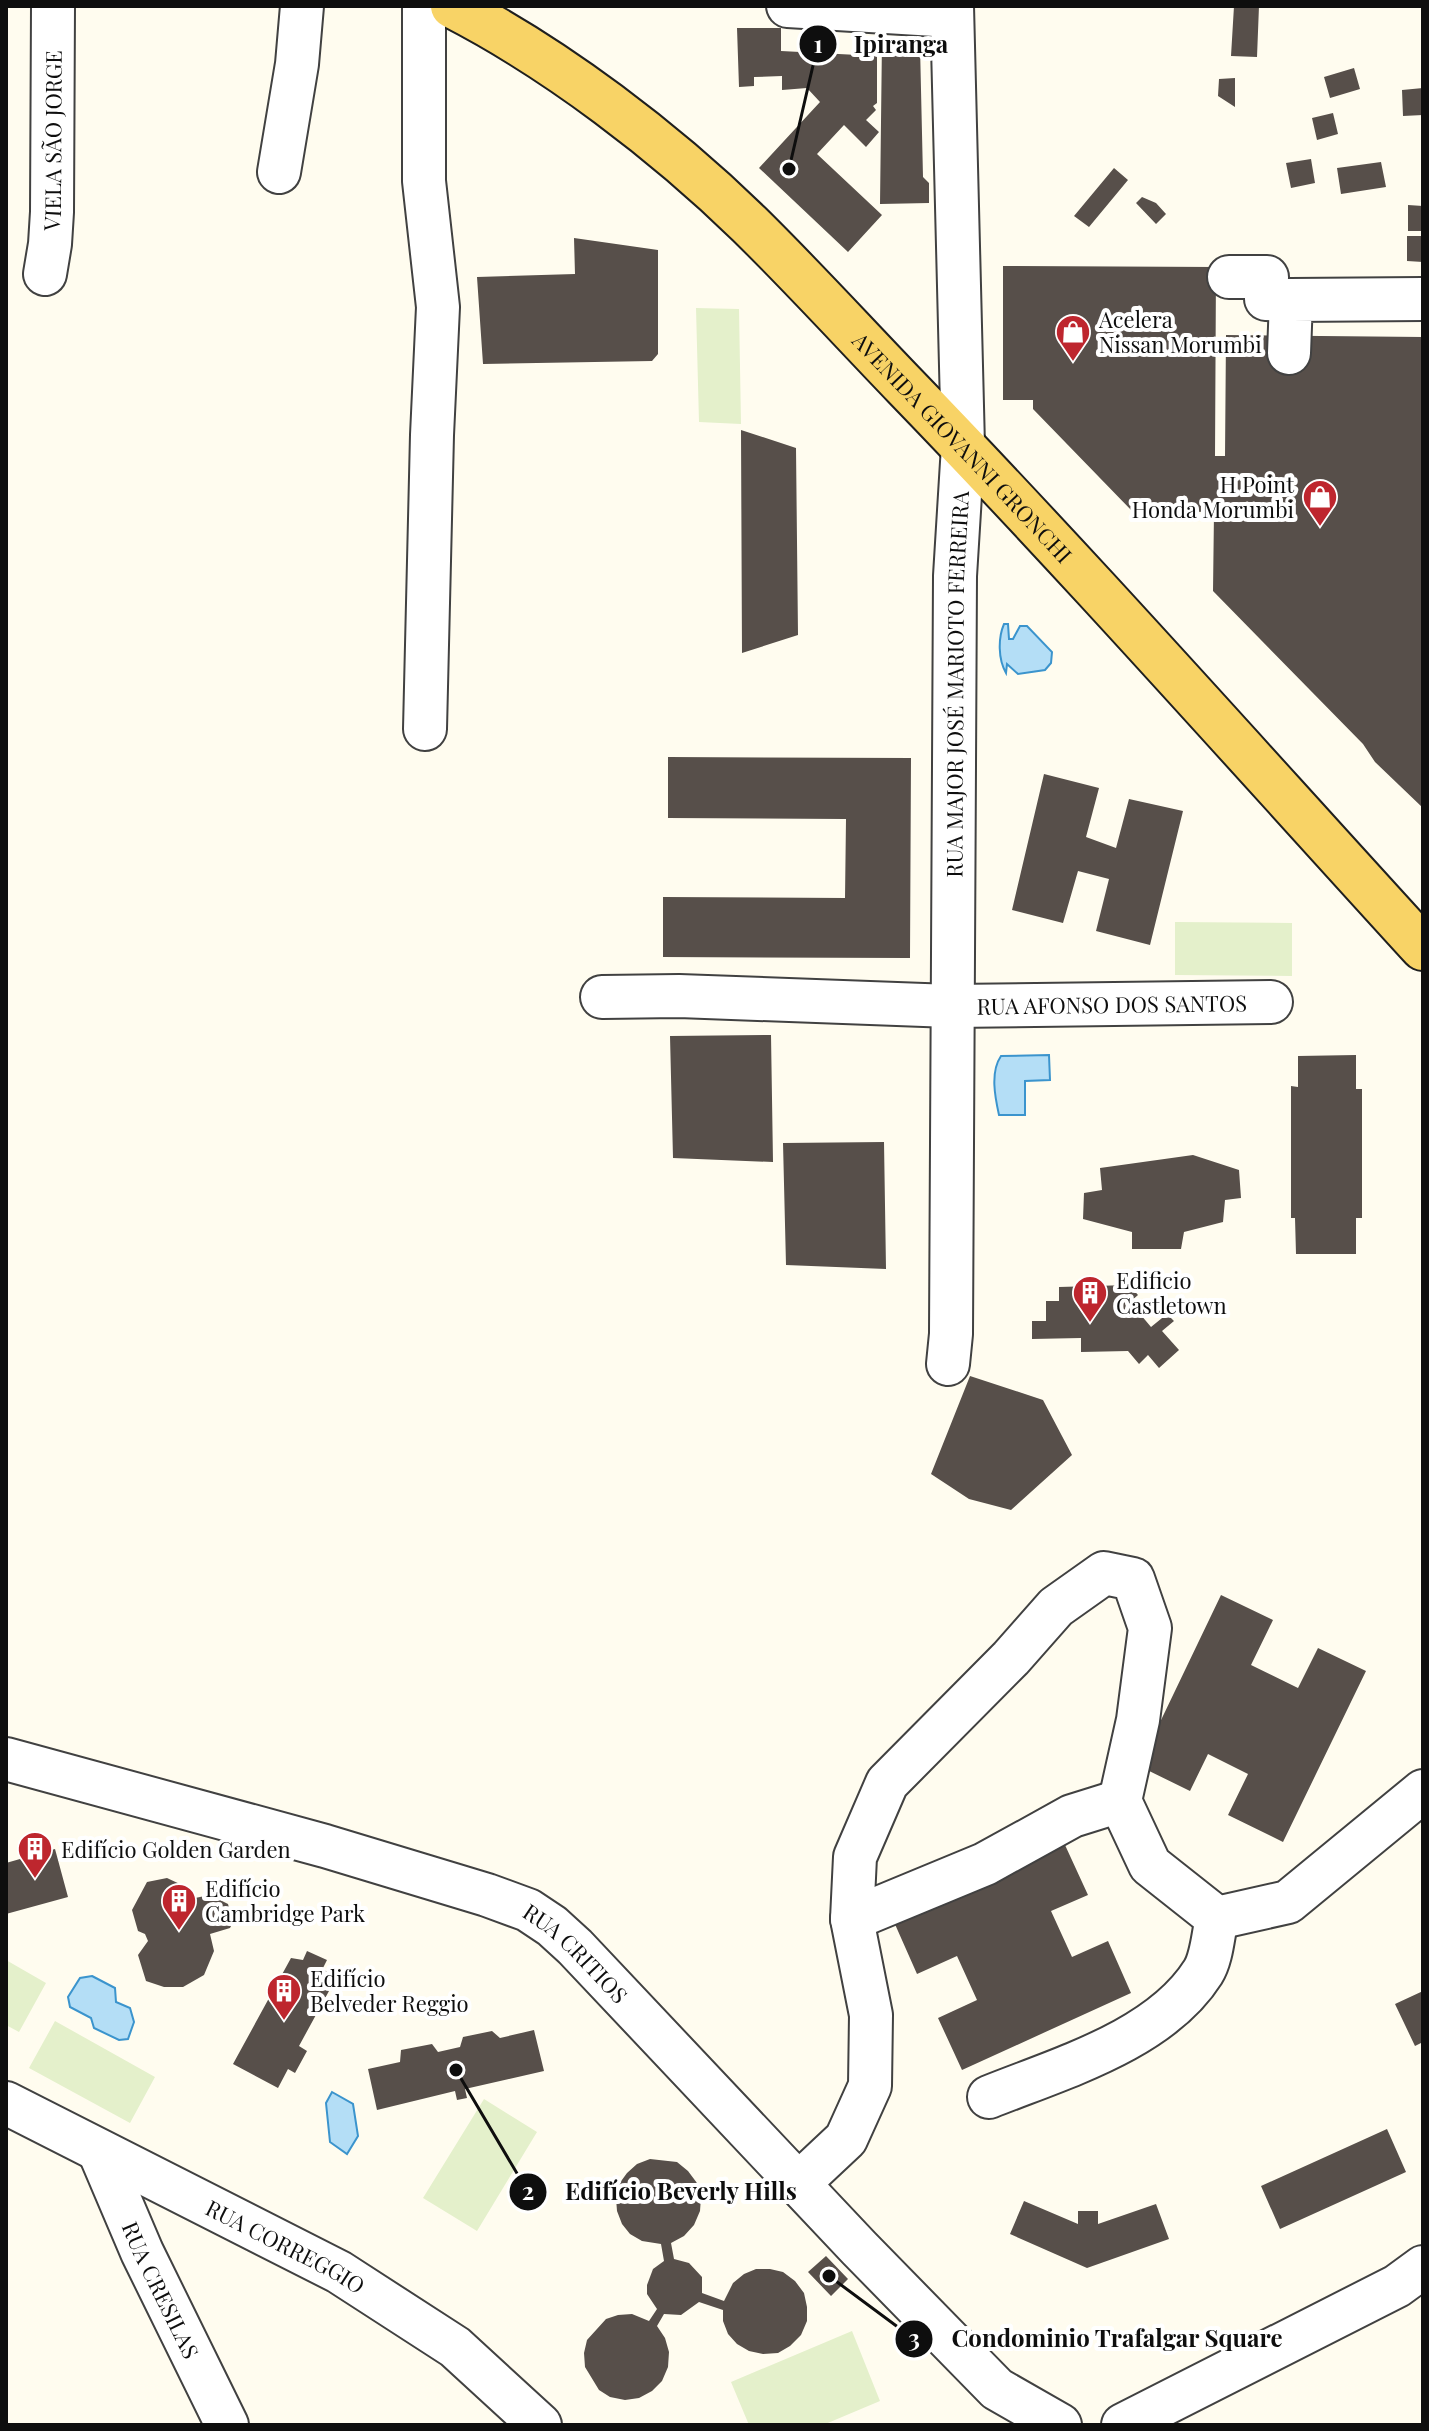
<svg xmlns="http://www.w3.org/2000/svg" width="1429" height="2431" font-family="'Playfair Display',serif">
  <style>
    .pitch { fill: #e4f0cb }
    .water { fill: #b4def6; stroke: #3b94cd; stroke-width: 2 }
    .building { fill: #574f4a }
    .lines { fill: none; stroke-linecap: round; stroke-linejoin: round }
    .minor-casing { stroke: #414141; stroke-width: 46 }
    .major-casing { stroke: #1f1f1f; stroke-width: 48 }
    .minor { stroke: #fff; stroke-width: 42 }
    .major { stroke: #f8d366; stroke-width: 44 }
    .labels { text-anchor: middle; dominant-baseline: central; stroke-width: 8; stroke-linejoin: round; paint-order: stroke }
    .street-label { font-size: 22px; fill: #0e0e0e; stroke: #fff }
    .poi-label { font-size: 22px; fill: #0e0e0e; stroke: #fff; text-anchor: start }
    .leader { fill: none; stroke: #0e0e0e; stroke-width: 3 }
    .callout-dot { fill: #0e0e0e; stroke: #fff; stroke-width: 3 }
    .mark-label { font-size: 24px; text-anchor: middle; font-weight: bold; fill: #fff }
    .callout-label { font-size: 24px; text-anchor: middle; font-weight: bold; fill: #0e0e0e; stroke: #fff; stroke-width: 8; stroke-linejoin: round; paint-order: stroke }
  </style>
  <rect width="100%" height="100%" fill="#fffcef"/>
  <path class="pitch" d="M696,308L739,309L741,424L699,422Z
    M1175,922L1292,923V976L1175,975Z
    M6,1960L46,1983L19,2032L6,2025Z
    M55,2021L155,2077L130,2123L29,2068Z
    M484,2099L537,2132L477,2231L423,2198Z
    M852,2331L880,2401L823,2425H749L731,2382Z"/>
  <path class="water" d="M1004,624H1008L1009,639H1013L1020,626H1027L1052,652L1051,663L1045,670L1018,674L1007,664L1006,673C998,659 998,638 1004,624Z
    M1049,1055L1050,1080L1025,1081V1115H999C995,1097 990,1072 1001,1056Z
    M92,1976L115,1988L116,2002L130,2008L134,2022L128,2039L119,2040L94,2028L91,2018L70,2007L68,1997L80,1978Z
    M332,2092L353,2104L358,2136L347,2154L330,2142L326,2103Z"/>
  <path class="building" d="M1234,6H1259L1257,57L1231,56Z
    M737,28H781V51L877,56V103L873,106L876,110L866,120L879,132L866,147L844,125L817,154L882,215L848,252L759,168L820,102L807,88L782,90V76L754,77V86L739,87Z
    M882,40H898L920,46L923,177L929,183V203L880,204Z
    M1354,68L1360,89L1330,98L1324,77Z
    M1235,78V107L1218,96L1219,79Z
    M1423,88V115L1403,116L1402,90Z
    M1333,113L1338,134L1317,140L1312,118Z
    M1311,159L1315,183L1291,188L1286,163Z
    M1381,162L1386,187L1341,194L1337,168Z
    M1114,168L1128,180L1089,227L1074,216Z
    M1142,197L1156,203L1166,214L1156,224L1136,203Z
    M1408,205L1423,206V231H1408Z
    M1407,236H1423V262L1407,261Z
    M574,238L658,250V354L652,361L483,364L477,277L575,274Z
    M1003,266L1216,267L1215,456H1225L1226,335L1423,337V808L1375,762L1363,744L1213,591L1214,512L1132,511L1033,409V400H1003Z
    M741,430L796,448L798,635L742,653Z
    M668,757L911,758L910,958L663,957V897L845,898L846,819L668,818Z
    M1044,774L1099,788L1086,837L1116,848L1129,799L1183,811L1150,945L1096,931L1109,879L1078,871L1063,923L1012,910Z
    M771,1035L773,1162L673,1158L670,1036Z
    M1356,1055V1089H1362V1218H1356V1254H1296L1295,1218H1291V1086L1298,1087V1056Z
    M884,1142L886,1269L786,1265L783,1143Z
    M1193,1155L1239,1170L1241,1198L1225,1200L1223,1222L1184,1232L1181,1249H1132V1232L1083,1219L1084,1193L1102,1190L1100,1168Z
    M1129,1285L1138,1295L1130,1302L1151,1327L1167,1314L1174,1321L1162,1331L1179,1350L1159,1368L1148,1355L1139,1364L1128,1351L1081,1352V1338L1032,1339V1321H1046V1301H1059V1287Z
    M970,1376L1043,1400L1072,1455L1011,1510L969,1499L931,1474Z
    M1221,1595L1273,1620L1251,1665L1298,1688L1318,1648L1366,1671L1283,1842L1228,1815L1248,1774L1208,1754L1190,1791L1139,1766Z
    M1065,1845L1088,1895L1051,1911L1072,1957L1108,1941L1131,1993L962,2070L938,2018L977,2000L957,1956L917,1974L894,1922Z
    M55,1849L68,1897L6,1914V1863Z
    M167,1878L184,1886L190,1899L210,1895L228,1904L233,1922L230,1928L210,1934L214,1951L204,1975L183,1987H164L146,1981L138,1955L148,1941L145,1934L138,1931L132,1910L147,1882Z
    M307,1951L327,1960L323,1968L335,1980L299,2046L307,2051L295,2073L288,2069L278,2088L233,2064L291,1958L303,1960Z
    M1423,1991V2042L1415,2046L1395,2004Z
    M534,2030L544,2071L465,2089L467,2098L457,2100L455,2091L377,2110L368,2069L400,2062L401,2050L432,2044L438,2052L460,2047L463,2037L492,2031L500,2038Z
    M1387,2129L1406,2172L1280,2229L1261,2186Z
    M650,2159L677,2162L688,2171L697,2183L701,2197L700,2211L694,2225L684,2236L671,2243L674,2259L689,2263L702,2277V2293L724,2301L733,2283L744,2274L756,2269H770L783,2272L795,2281L804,2293L807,2307V2321L801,2335L790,2346L778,2353L763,2354L749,2351L737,2344L728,2334L723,2321V2310L699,2302L681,2315L664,2314L657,2326L665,2338L669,2352L668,2367L662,2381L652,2391L639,2398L625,2400L610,2397L599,2390L585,2367L584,2353L587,2340L606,2319L618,2315L632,2314L649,2321L657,2309L647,2294V2285L653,2269L664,2261L661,2244L642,2241L630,2234L622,2224L617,2211L616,2198L619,2184L627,2173L637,2164Z
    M1024,2201L1078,2224V2211H1098V2224L1156,2204L1169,2239L1087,2268L1010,2234Z
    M826,2256L848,2279L831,2296L808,2272Z"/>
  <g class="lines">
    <defs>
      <g id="minor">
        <path d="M424,6V181L438,307L432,435L425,729"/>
        <path d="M788,6L952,16"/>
        <path d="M279,172L297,64L302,6"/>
        <path id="s1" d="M45,274L50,244L52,212L53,6"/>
        <path d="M1229,277H1267L1266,299L1291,300"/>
        <path d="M1289,353L1291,300L1423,299"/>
        <path id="s2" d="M602,997L679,996L951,1006L1271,1002"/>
        <path id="s3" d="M948,1364L951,1334L955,576L963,446L952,6"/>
        <path id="s4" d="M6,1759L325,1846L487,1895L528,1910L552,1926L575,1947L859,2248L997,2389L1060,2425"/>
        <path d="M852,1919L985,1864L1072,1816L1120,1801"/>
        <path d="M989,2097C1061,2068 1160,2040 1203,1972C1212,1958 1213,1934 1217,1918"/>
        <path id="s5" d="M6,2103L339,2272L455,2347L540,2425"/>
        <path id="s6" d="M99,2151L142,2252L227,2425"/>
        <path d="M798,2184L846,2139L870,2086L871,2015L852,1919L855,1857L887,1783L1011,1658L1056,1607L1104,1573L1133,1579L1150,1628L1138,1720L1120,1801L1150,1865L1217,1918L1288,1902L1423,1791"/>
        <path d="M1123,2425L1397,2286L1423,2267"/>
      </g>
      <g id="major">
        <path id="s7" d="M453,6C556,59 665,142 749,224C802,276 853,332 905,386C1082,569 1251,760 1423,948"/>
      </g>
    </defs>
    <use href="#minor" class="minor-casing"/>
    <use href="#major" class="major-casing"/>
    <use href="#minor" class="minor"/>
    <use href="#major" class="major"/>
  </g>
  <defs>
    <symbol id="shop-pin" viewBox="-11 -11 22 30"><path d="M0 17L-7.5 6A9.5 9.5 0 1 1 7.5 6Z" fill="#be262e" stroke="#fff"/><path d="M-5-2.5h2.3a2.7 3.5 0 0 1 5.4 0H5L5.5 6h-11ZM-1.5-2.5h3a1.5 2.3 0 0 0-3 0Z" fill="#fff"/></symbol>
    <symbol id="building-pin" viewBox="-11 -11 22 30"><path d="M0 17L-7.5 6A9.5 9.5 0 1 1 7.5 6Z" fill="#be262e" stroke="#fff"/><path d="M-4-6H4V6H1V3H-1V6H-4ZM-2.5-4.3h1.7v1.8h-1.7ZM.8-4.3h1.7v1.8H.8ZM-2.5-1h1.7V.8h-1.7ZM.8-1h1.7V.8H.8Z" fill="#fff"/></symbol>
  </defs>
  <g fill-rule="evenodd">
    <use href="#shop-pin" x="1053" y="312" width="40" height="54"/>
    <use href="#shop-pin" x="1300" y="477" width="40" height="54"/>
    <use href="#building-pin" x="1070" y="1273" width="40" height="54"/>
    <use href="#building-pin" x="15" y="1829" width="40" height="54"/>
    <use href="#building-pin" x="159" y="1881" width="40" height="54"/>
    <use href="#building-pin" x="264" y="1971" width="40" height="54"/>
  </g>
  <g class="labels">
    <g class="street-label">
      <text stroke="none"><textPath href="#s1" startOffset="134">VIELA SÃO JORGE</textPath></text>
      <text stroke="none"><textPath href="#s7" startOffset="678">AVENIDA GIOVANNI GRONCHI</textPath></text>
      <text stroke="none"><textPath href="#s3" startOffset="680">RUA MAJOR JOSÉ MARIOTO FERREIRA</textPath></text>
      <text stroke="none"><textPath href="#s2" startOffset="510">RUA AFONSO DOS SANTOS</textPath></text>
      <text stroke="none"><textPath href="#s4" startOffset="608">RUA CRITIOS</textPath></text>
      <text stroke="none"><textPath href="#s5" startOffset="314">RUA CORREGGIO</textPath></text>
      <text stroke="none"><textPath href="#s6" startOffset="152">RUA CRESILAS</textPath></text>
    </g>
    <g class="poi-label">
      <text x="1099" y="319">Acelera<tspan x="1099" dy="25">Nissan Morumbi</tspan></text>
      <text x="1294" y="484" text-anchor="end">H Point<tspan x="1294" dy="25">Honda Morumbi</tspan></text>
      <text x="1116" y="1280">Edificio<tspan x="1116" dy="25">Castletown</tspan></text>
      <text x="61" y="1849">Edifício Golden Garden</text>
      <text x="205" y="1888">Edifício<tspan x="205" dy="25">Cambridge Park</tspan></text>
      <text x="310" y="1978">Edifício<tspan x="310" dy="25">Belveder Reggio</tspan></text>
    </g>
  </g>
  <path class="leader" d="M789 169L818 44M456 2070L528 2192M829 2276L914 2339"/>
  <g class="callout-dot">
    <circle cx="789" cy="169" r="8"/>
    <circle cx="456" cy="2070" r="8"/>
    <circle cx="829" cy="2276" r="8"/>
    <circle cx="818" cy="44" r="20"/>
    <circle cx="528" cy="2192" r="20"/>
    <circle cx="914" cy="2339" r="20"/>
  </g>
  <g class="mark-label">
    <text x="818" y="53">1</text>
    <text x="528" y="2200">2</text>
    <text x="914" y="2347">3</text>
  </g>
  <g class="callout-label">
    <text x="901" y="53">Ipiranga</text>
    <text x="681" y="2200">Edifício Beverly Hills</text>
    <text x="1117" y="2347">Condominio Trafalgar Square</text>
  </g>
  <rect width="1429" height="2431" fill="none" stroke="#0e0e0e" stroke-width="16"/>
</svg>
